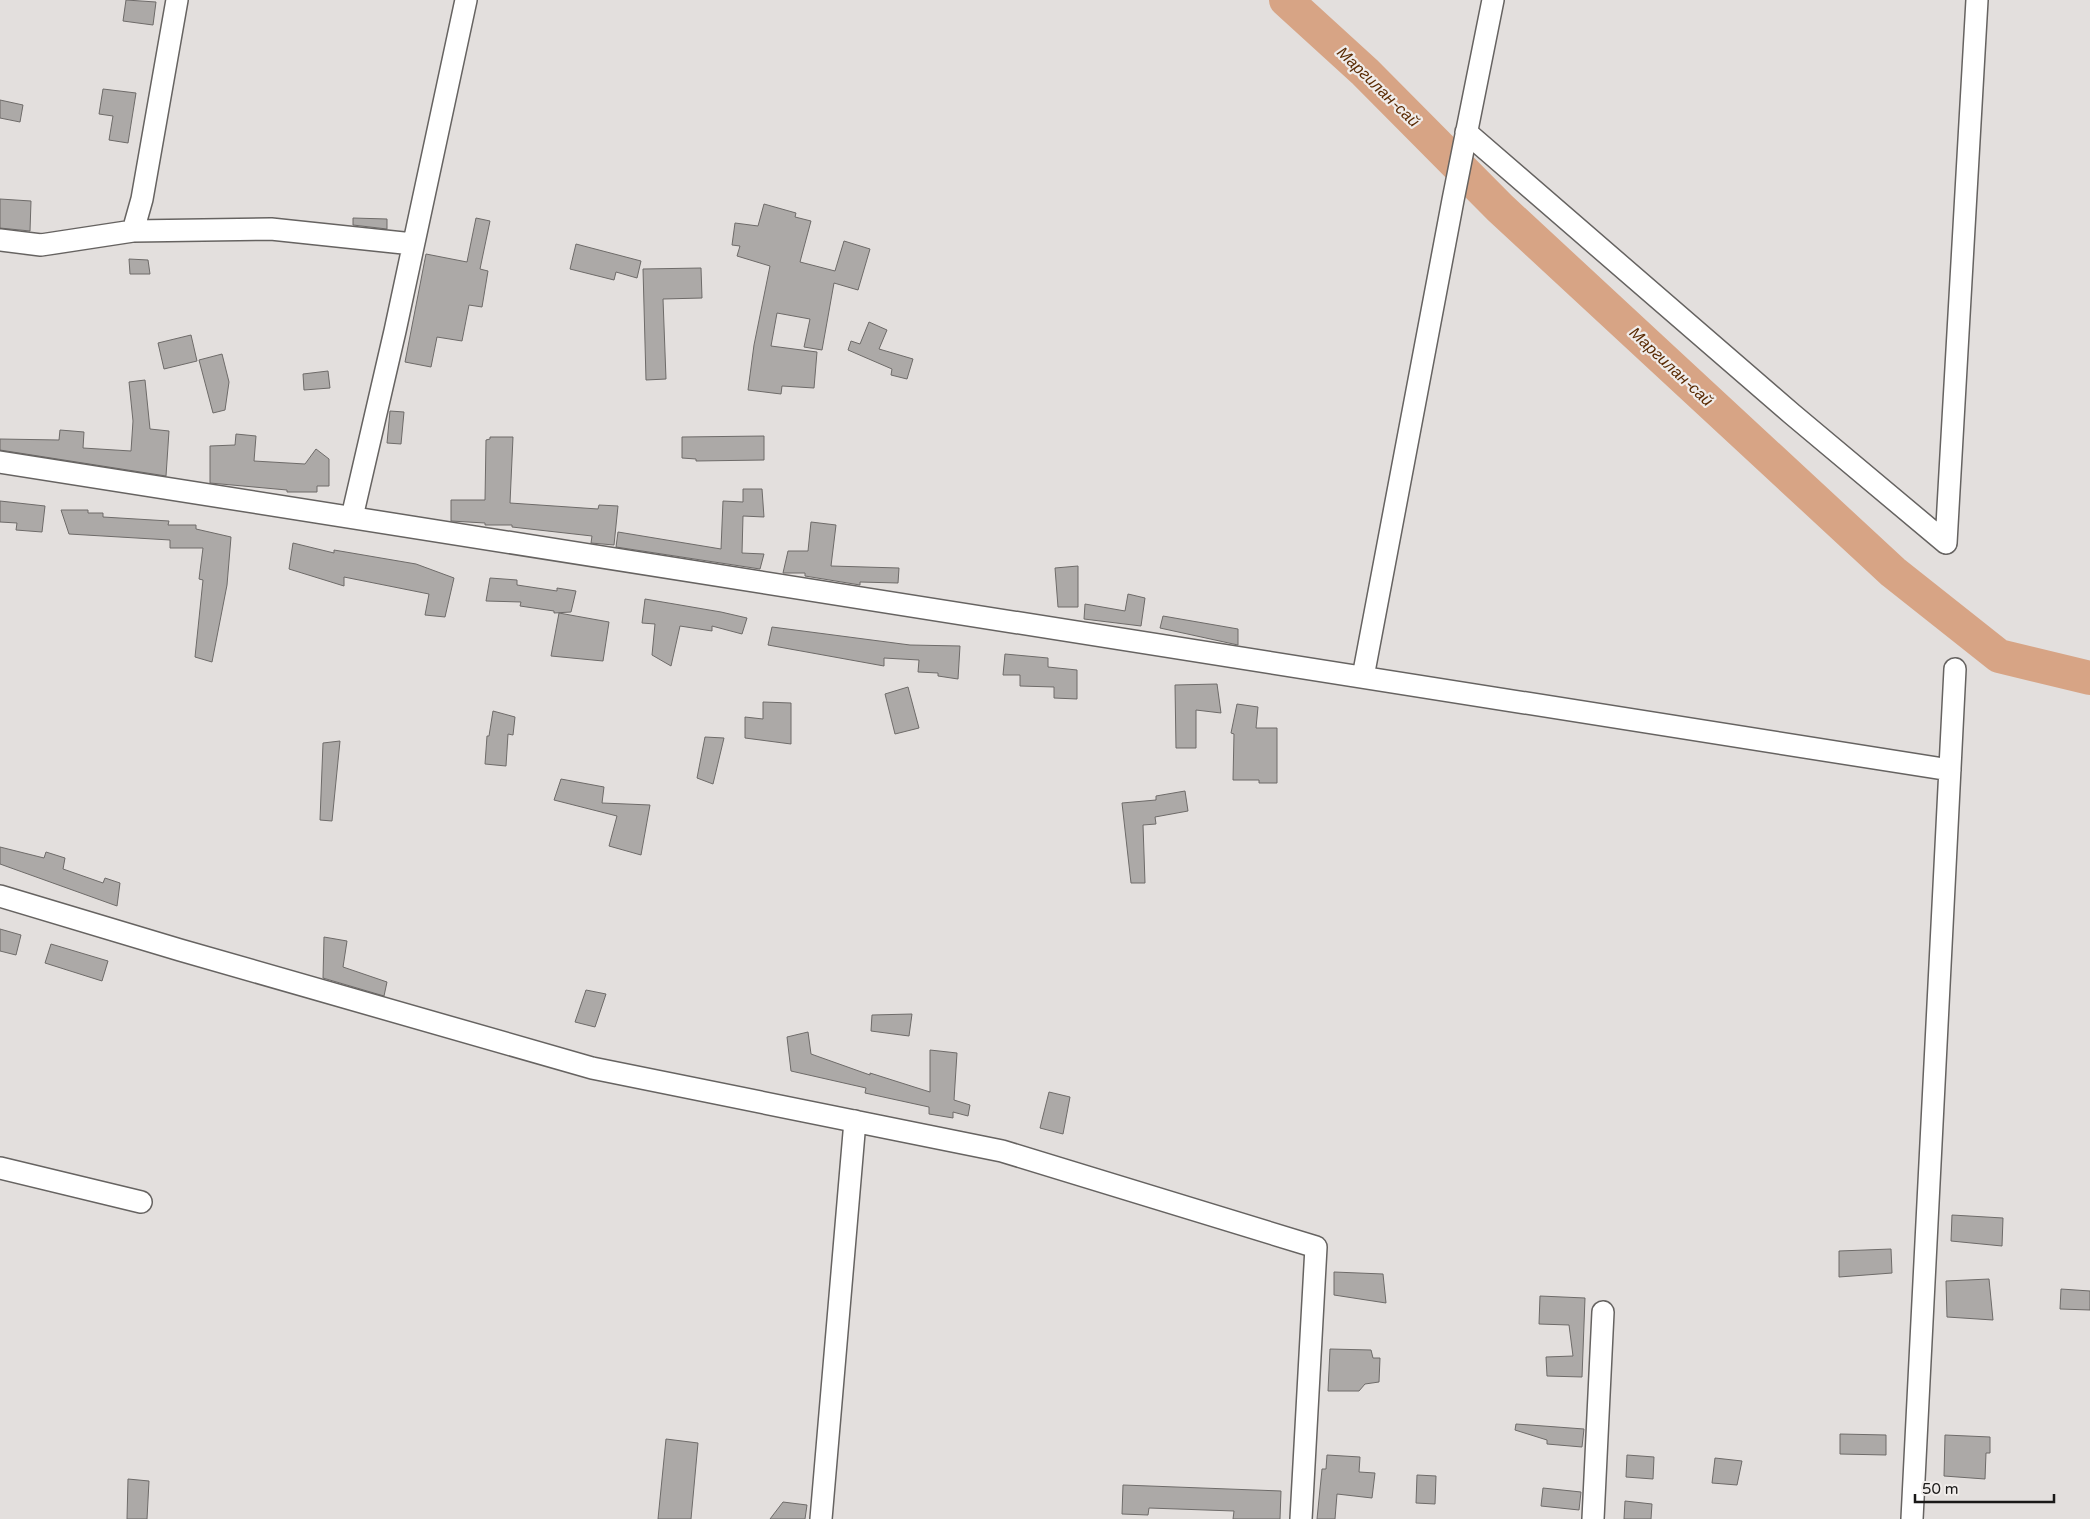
<svg xmlns="http://www.w3.org/2000/svg" width="2090" height="1519" font-family="'Varela Round',sans-serif">
  <style>
    .lines { fill: none; stroke-linecap: round; stroke-linejoin: round }
    .river { stroke: #d7a485; stroke-width: 34 }
    .building { fill: #aca9a7; stroke: #6e6b69 }
    .street-casing { stroke: #666361; stroke-width: 24 }
    .street { stroke: #fff; stroke-width: 21 }
    .labels { text-anchor: middle; dominant-baseline: central; stroke-width: 4.5; stroke-linejoin: round; paint-order: stroke }
    .water-label { font-size: 16px; font-style: italic; fill: #592a03; stroke: #f0ecea }
  </style>
  <rect width="100%" height="100%" fill="#e3dfdd"/>
  <g class="lines">
    <path class="river" d="M1286,0L1365,72L1500,208L1893,572L1999,656L2090,678"/>
  </g>
  <path class="building" d="M126,0L156,2L153,25L123,21Z
    M103,89L136,93L128,143L109,140L113,116L99,114Z
    M0,100L23,105L20,122L0,118Z
    M0,199L31,201L30,231L0,228Z
    M764,204L796,213L795,217L811,221L800,262L835,271L844,241L870,249L858,290L834,283L822,350L804,347L810,319L777,313L771,346L817,352L814,388L782,386L781,394L748,390L754,345L770,266L737,256L740,246L732,245L735,223L758,226Z
    M353,218L387,219V229L353,225Z
    M476,218L490,221L480,269L488,271L482,307L469,305L462,341L437,337L431,367L405,362L426,254L467,262Z
    M576,244L641,261L637,278L616,272L614,280L570,269Z
    M129,259L148,260L150,274H130Z
    M701,268L702,298L663,299L666,379L646,380L643,269Z
    M869,322L887,330L879,349L913,359L907,379L891,375L892,369L848,350L851,341L860,344Z
    M191,335L197,361L164,369L158,343Z
    M222,354L229,382L225,410L213,413L199,360Z
    M328,371L330,388L304,390L303,374Z
    M145,380L150,429L169,431L166,476L0,450V439L59,440L60,430L84,432L83,448L131,451L133,421L129,382Z
    M390,411L404,412L401,444L387,443Z
    M236,434L256,436L254,461L305,464L316,449L329,459V486H317V492H287V490L210,483V446L235,445Z
    M764,436V460L696,461V459L682,458V437Z
    M490,437H513L510,503L598,509L599,505L618,506L614,545L591,543L592,536L512,527V525H485V523L451,521V500H485L486,440L490,439Z
    M743,489H762L764,517L743,516L742,553L764,554L760,569L616,547L618,532L721,549L723,501L743,502Z
    M0,501L45,506L42,532L16,530L17,523L0,522Z
    M61,510H88V513H103V517L169,521L168,525H196V529L231,537L227,585L212,662L195,657L203,580L199,579L203,548H170V540L69,534Z
    M811,522L836,525L831,566L899,568L898,583L860,582V585L805,576V573H783L788,551H808Z
    M293,543L334,553V550L416,564L454,578L445,617L425,615L429,594L344,577V586L289,569Z
    M1078,566V607H1058L1055,568Z
    M490,578L517,580V585L557,591V588L576,591L571,612L554,613V611L520,606L521,602L486,601Z
    M1128,594L1145,598L1141,626L1084,619L1085,604L1125,611Z
    M645,599L721,612L747,618L742,634L712,626V631L680,626L671,666L652,655L655,624L642,623Z
    M559,613L609,622L603,661L551,656Z
    M1163,616L1238,629V645L1160,628Z
    M772,627L910,645L960,646L958,679L938,676V673L918,672L919,660L884,658V666L768,645Z
    M1005,654L1048,658V667L1077,670V699L1054,698V687L1020,686V675H1003Z
    M1217,684L1221,713L1196,710V748H1176L1175,685Z
    M908,687L919,728L895,734L885,694Z
    M763,702L791,703V744L745,738V717L763,719Z
    M1237,704L1258,707L1256,728H1277V783H1259V780H1233L1234,734L1231,733Z
    M493,711L515,717L513,735L508,734L506,766L485,764L487,736H489Z
    M705,737L724,738L713,784L697,778Z
    M340,741L332,821L320,820L323,743Z
    M561,779L604,787L602,803L650,805L641,855L609,846L617,816L554,800Z
    M1185,791L1188,811L1155,817L1156,824L1143,825L1145,883H1131L1122,803L1156,800V796Z
    M0,847L44,858L46,852L65,858L63,869L103,883L105,878L120,883L117,906L0,864Z
    M0,929L21,935L16,955L0,951Z
    M324,937L347,941L343,967L387,982L384,996L323,978Z
    M51,944L108,961L102,981L45,963Z
    M586,990L606,994L595,1027L575,1022Z
    M912,1014L909,1036L871,1031L872,1015Z
    M808,1032L811,1054L870,1075V1073L930,1092V1050L957,1053L954,1100L970,1105L968,1116L953,1112V1118L929,1114V1107L865,1093L866,1088L791,1071L787,1037Z
    M1049,1092L1070,1097L1063,1134L1040,1128Z
    M1952,1215L2003,1218L2002,1246L1951,1241Z
    M1891,1249L1892,1273L1839,1277V1251Z
    M1334,1272L1383,1274L1386,1303L1334,1295Z
    M1989,1279L1993,1320L1947,1317L1946,1281Z
    M2061,1289L2090,1291V1310L2060,1309Z
    M1540,1296L1585,1298L1582,1377L1547,1376L1546,1357L1573,1356L1569,1325L1539,1324Z
    M1330,1349L1371,1350L1373,1358H1380L1379,1382L1365,1384L1359,1391H1328Z
    M1516,1424L1584,1429L1582,1447L1547,1444V1440L1515,1430Z
    M1840,1434L1886,1435V1455L1840,1454Z
    M1945,1435L1990,1437V1453H1986L1985,1479L1944,1476Z
    M666,1439L698,1443L691,1519H658Z
    M1327,1455L1360,1457L1359,1472L1375,1473L1372,1498L1337,1494L1335,1519H1317L1322,1469H1326Z
    M1627,1455L1654,1457L1653,1479L1626,1477Z
    M1715,1458L1742,1461L1737,1485L1712,1483Z
    M1417,1475L1436,1476L1435,1504L1416,1503Z
    M128,1479L149,1481L147,1519H127Z
    M1123,1485L1281,1491L1280,1519H1233L1234,1511L1149,1508L1148,1515L1122,1514Z
    M1543,1488L1581,1492L1579,1510L1541,1506Z
    M1625,1501L1652,1504L1651,1519H1624Z
    M783,1502L807,1505L805,1519H770Z"/>
  <g class="lines">
    <defs>
      <path id="street" d="M177,0L142,199L133,231L271,229L413,244
        M1466,132L1792,414L1946,543
        M0,240L41,245L133,231
        M0,462L1950,770
        M352,517L395,331L466,0
        M1946,543L1977,0
        M1363,677L1453,200L1493,0
        M0,896L180,950L592,1068L1002,1151L1316,1247L1301,1519
        M0,1168L141,1202
        M821,1519L855,1121
        M1593,1519L1603,1312
        M1912,1519L1955,669"/>
    </defs>
    <use href="#street" class="street-casing"/>
    <use href="#street" class="street"/>
  </g>
  <g class="labels">
    <g class="water-label">
      <text transform="translate(1378 87) rotate(44)">Маргилан-сай</text>
      <text transform="translate(1671 367) rotate(43)">Маргилан-сай</text>
    </g>
  </g>
  <path d="M1915 1494v8h139v-8" fill="none" stroke="#1a1918" stroke-width="2.5"/>
  <text x="1922" y="1494" font-size="15" fill="#1a1918" stroke="#f0ecea" stroke-width="4" paint-order="stroke">50 m</text>
</svg>
